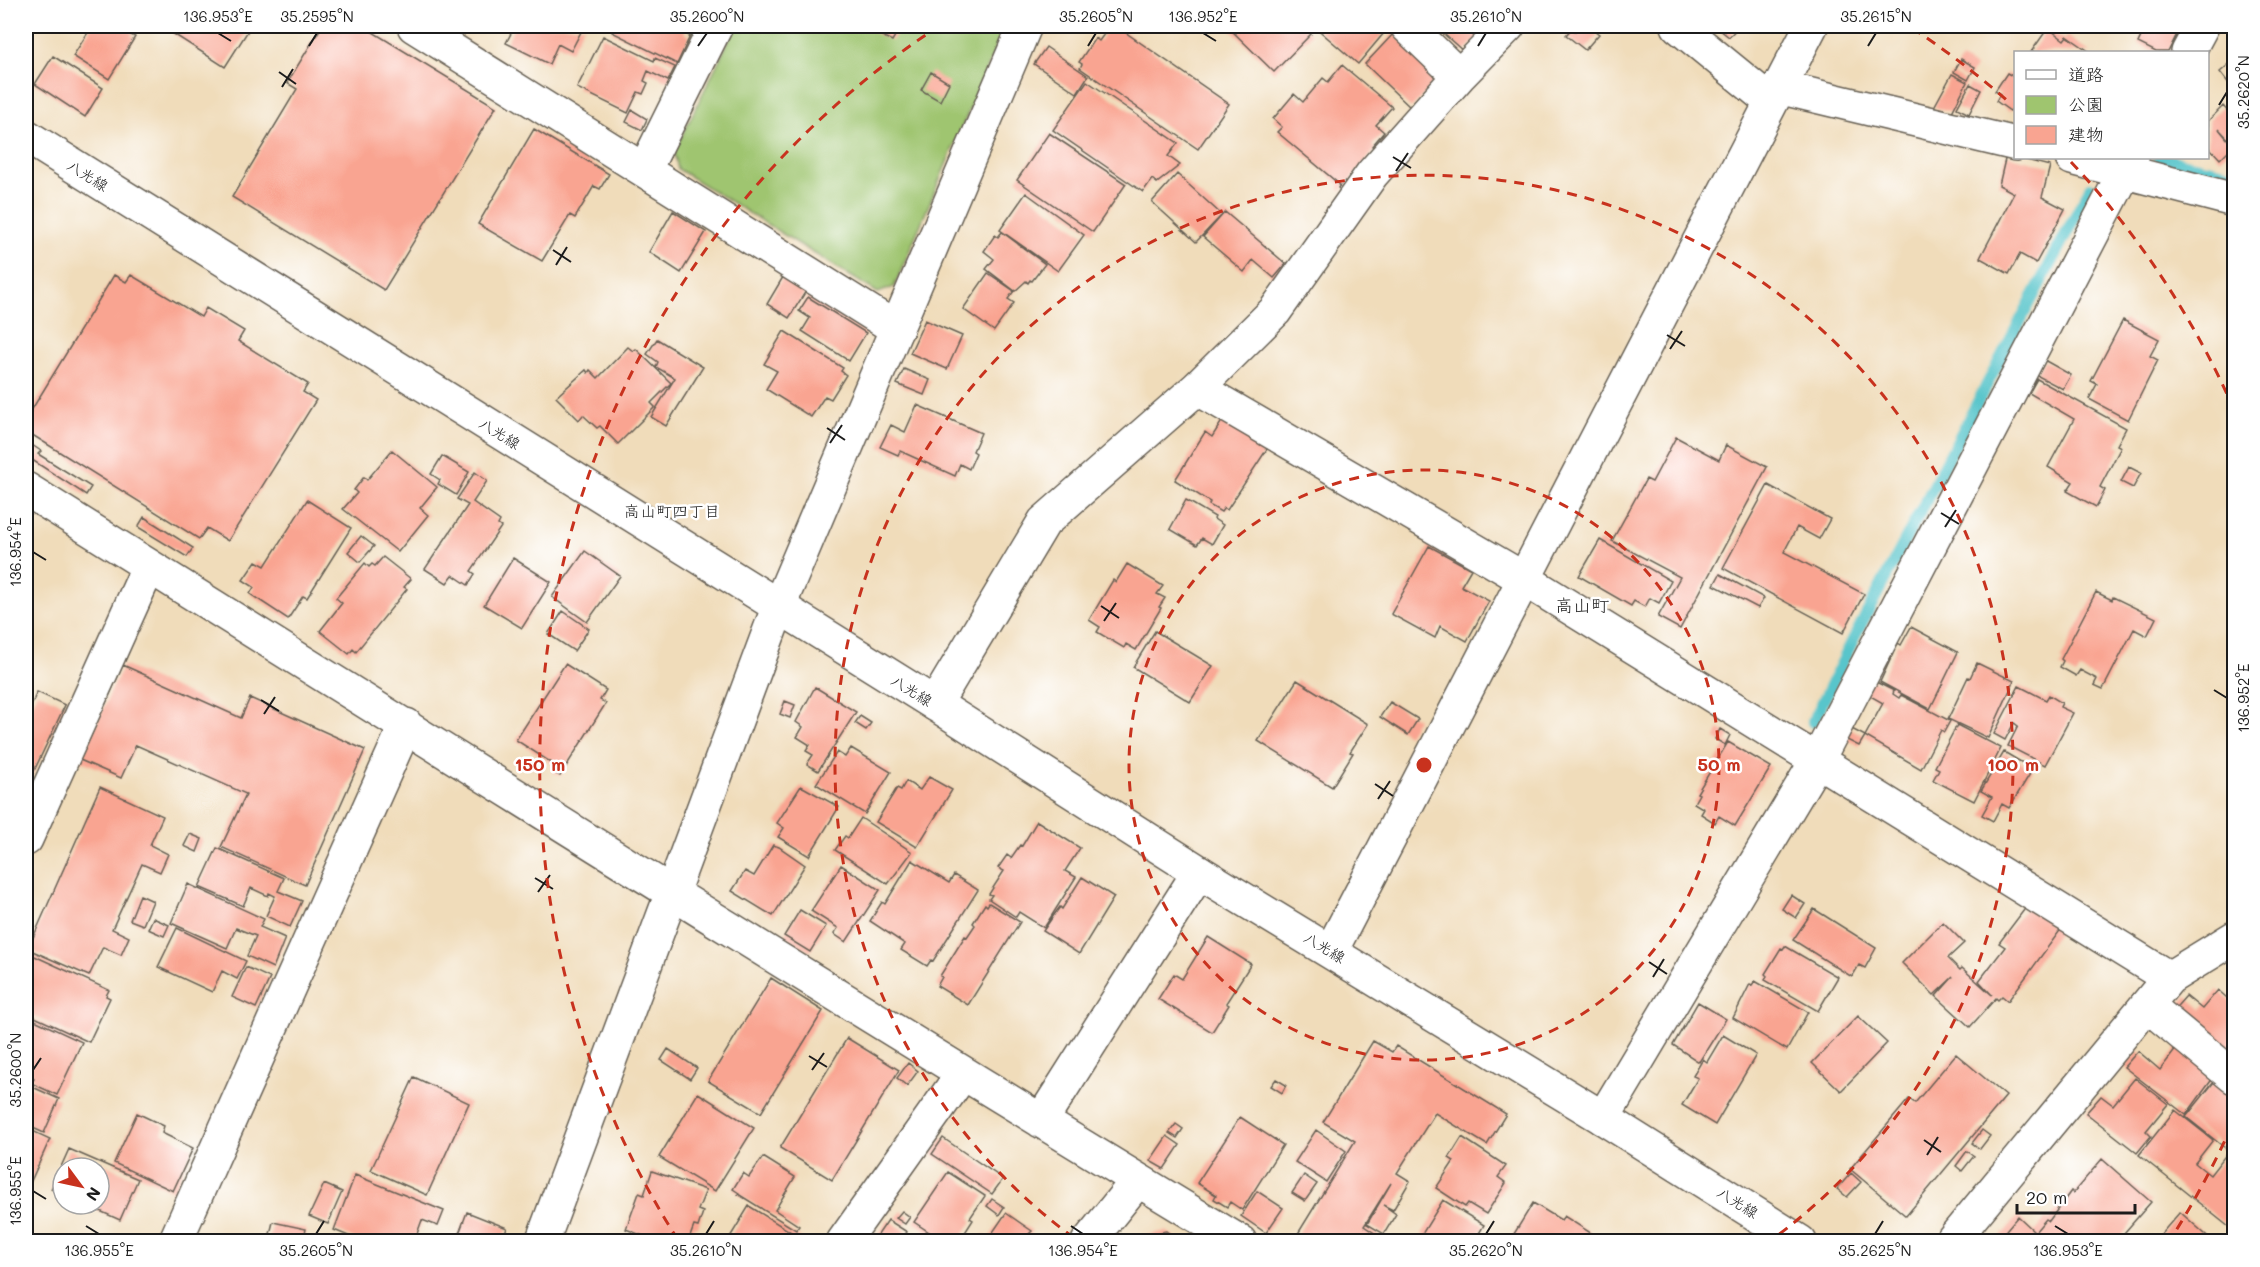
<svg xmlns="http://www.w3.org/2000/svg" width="2260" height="1267" font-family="Mali,'Klee One',sans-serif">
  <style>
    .green { fill: #9fc56f; stroke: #5e7046; stroke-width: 1.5 }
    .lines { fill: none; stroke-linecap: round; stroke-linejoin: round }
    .stream { stroke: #58c5cb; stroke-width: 12 }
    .building { fill: #f9a491 }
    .minor-casing { stroke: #665f53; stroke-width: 36 }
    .tertiary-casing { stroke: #665f53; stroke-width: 36 }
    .minor { stroke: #fff; stroke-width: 33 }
    .tertiary { stroke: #fff; stroke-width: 33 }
    .ticks { fill: none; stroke: #1c1c1c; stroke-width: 2 }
    .ring { fill: none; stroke: #c8321e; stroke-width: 3; stroke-dasharray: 10 8 }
    .labels { text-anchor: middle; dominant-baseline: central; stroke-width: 5; stroke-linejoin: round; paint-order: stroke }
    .street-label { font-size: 15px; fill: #1c1c1c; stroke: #fff }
    .neighbourhood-label { font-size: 16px; fill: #1c1c1c; stroke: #fff }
    .quarter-label { font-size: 18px; fill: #1c1c1c; stroke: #fff }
    .centre { fill: #c8321e; stroke: #fff; stroke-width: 3 }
    .ring-label { font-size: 18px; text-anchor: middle; font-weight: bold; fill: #c8321e; stroke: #fff; stroke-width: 5; stroke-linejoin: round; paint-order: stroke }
    .neatline { fill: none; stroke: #1c1c1c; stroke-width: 2 }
    .ticks-label { font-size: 15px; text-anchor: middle; fill: #1c1c1c }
  </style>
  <rect width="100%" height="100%" fill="#fff"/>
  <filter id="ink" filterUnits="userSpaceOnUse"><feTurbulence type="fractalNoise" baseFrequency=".0167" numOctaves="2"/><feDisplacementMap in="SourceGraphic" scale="12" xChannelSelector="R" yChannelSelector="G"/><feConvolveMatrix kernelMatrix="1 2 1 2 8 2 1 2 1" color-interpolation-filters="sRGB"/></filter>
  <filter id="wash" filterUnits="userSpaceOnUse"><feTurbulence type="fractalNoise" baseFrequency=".008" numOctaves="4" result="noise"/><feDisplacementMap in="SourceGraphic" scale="24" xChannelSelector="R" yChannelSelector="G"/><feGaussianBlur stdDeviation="1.35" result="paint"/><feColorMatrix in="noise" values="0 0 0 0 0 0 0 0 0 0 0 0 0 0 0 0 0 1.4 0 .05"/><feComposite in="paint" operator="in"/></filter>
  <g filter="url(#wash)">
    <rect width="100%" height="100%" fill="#f0dcba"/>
    <path class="green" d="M736,26H1005L894,287L878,293L678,169L674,152Z"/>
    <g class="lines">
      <path class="stream" d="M2159,158L2234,175
        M1813,722L1854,638L2090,188"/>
    </g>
    <g id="blocks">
      <path class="building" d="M92,26H138L131,35L135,37L109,79L73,56Z
        M177,26H251L225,67L172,33Z
        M322,26H363L496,107L384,290L232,197L297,89L287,83Z
        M515,26H584L571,51L558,44L549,64L506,43Z
        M615,26H693L692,28L687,27L684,33L690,36L677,64L612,32Z
        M862,26H901L892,41Z
        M1110,26H1116L1229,104L1198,149L1080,68L1082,64L1079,62L1095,38L1099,41Z
        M1227,26H1303L1311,34L1274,72Z
        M1314,26H1376L1384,33L1358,64Z
        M1435,26H1488L1464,52Z
        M1579,26H1589L1599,34L1585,50L1566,35L1572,28L1575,31Z
        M1715,26H1739L1729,37Z
        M2146,26H2181L2168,52H2156L2138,43Z
        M2048,28L2064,40L2067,36L2090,52H2031Z
        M1394,33L1438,72L1434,76L1438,80L1411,108L1365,64Z
        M603,36L654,61L655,58L675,67L668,81L648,71L644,81L648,83L643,94L638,92L628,113L577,88Z
        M1046,47L1088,76L1077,93L1034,64Z
        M53,56L103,88L85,117L35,84Z
        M1961,59L1975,67L1968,80L1954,72Z
        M2234,60V90L2220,72Z
        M1342,65L1392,107L1376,125L1384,132L1372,146L1376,149L1341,191L1338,188L1340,185L1277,132L1282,127L1273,119L1294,94L1303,102L1323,78L1328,82Z
        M931,72L949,83L940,101L921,90Z
        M2007,73L2014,77L2016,75V109L2013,108L2010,111L1996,101L2000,94L1995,91Z
        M1952,74L1967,82L1952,112L1934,107Z
        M1087,81L1178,143L1168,156L1180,165L1157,183L1152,179L1143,192L1053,130Z
        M1970,84L1981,90L1969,114L1957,108Z
        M2223,106L2234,118V145L2219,129L2233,146L2220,159L2208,146V121Z
        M632,110L647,119L642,130L626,122Z
        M534,129L609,174L600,189L594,186L575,218L570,215L542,261L478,224Z
        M1049,133L1126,184L1093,232L1017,180Z
        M2006,155L2050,166L2042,197L2065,209L2036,263L2020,254L2009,274L1980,258L2014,193L1999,185Z
        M1177,174L1222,215L1196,242L1152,202Z
        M1026,193L1084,235L1058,271L1000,230Z
        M673,211L706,232L681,273L649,252Z
        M1225,212L1286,264L1274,278L1253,260L1244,272L1203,237Z
        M1002,232L1045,264L1032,281L1030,280L1028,283L1026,281L1015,291L986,269L994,259L984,251L995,235L998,237Z
        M988,273L1014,291L1008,299L1014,303L994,331L963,309Z
        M114,275L126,282L131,275L201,317L206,308L244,331L238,341L308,384L303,392L316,400L228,541L207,528L199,539L26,431V419Z
        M783,277L806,291L789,318L767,304Z
        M808,297L866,333L849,361L802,331L810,318L799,311Z
        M925,320L962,336L947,369L910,353Z
        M2123,320L2159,339L2150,356L2158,360L2128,420L2089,399L2097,384L2091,381Z
        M784,331L843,368L841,371L846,375L831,399L825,396L811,417L766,389L777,371L764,364Z
        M657,339L703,367L666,426L651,417L675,378L656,367L658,362L647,354Z
        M628,347L633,351L636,349L671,383L651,403L655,407L618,444L600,426L597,428L583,415L579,420L556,397L586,370L588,373L590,370L598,378Z
        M2044,360L2071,375L2063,389L2036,375Z
        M904,369L930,380L924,395L897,384Z
        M2037,379L2126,428L2117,445L2121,447L2100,487L2105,490L2096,507L2067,491L2073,482L2048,467L2074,419L2029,393Z
        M917,405L981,433L973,451L976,453L969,469L960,464L955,476L900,451L898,455L880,447L891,425L905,432Z
        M1224,418L1269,446L1227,510L1224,508L1221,512L1209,505L1210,502L1175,480L1205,432L1212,437Z
        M1676,437L1719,460L1726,445L1767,467L1680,629L1658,617L1680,577L1612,541L1646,479L1652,482Z
        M26,441L41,451L38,454L91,487L86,495L26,456Z
        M392,450L437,487L420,508L428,515L398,552L343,509L357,493L354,490L364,477L367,480Z
        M442,456L469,472L456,495L438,484L440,480L431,474Z
        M2129,467L2141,473L2133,488L2121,482Z
        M475,472L487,481L473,502L500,521L498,525L501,527L471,571L475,574L468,585L453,575L447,583L425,569L468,505L457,499Z
        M1768,485L1830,519L1819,539L1797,527L1784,552L1864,594L1843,633L1723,568Z
        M307,500L351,528L307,598L303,596L288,619L250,594L254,587L243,580L256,561L265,566Z
        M1186,500L1215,517L1214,519L1223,525L1212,544L1202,538L1197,545L1170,529Z
        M144,517L193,548L187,557L138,527Z
        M361,536L374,546L360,562L348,552Z
        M1600,540L1671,581L1659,603L1650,598L1645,607L1634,601L1631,606L1579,576Z
        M1429,546L1471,569L1461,586L1489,601L1467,641L1440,626L1435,638L1391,614Z
        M585,551L620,576L587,622L552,597Z
        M383,557L411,579L404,587L407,589L356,652L353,649L349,654L320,631L342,603L336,598L365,563L369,567L372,564L375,566Z
        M513,558L551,582L522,628L484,605Z
        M1127,564L1163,586L1157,594L1165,598L1159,607L1161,608L1136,650L1126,644L1124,648L1097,632L1100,627L1089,620L1113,580L1116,582Z
        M1720,574L1764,598L1758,608L1714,585Z
        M2096,592L2112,600L2113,597L2156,618L2147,636L2134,629L2103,689L2094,685L2097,679L2080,670L2076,676L2060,667L2063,661L2061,659Z
        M563,611L589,629L574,651L548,634Z
        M1911,627L1958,652L1930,709L1880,682L1898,643L1901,645Z
        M1155,631L1213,666L1190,702L1133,667Z
        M1977,663L2014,681L1988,738L1948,719L1968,677L1970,678Z
        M565,664L606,690L600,700L606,703L560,776L552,771L555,765L516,740Z
        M123,665L241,718L250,698L365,750L305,885L221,847L246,794L136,745L121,778L80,760Z
        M1297,680L1368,724L1350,752L1353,753L1332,787L1258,741Z
        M1872,680L1894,691L1893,694L1899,698L1901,695L1950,721L1944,732L1941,730L1921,769L1865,736L1859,746L1845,739L1850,728L1865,736L1883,703L1865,693Z
        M2019,686L2046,700L2049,695L2062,703L2060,707L2073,713L2045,765L2008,746L2018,726L2014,723L2005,740L1994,734Z
        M815,687L856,712L818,771L807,764L813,755L806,751L810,745L797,737L803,727L796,722Z
        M37,692L65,705L26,788V717Z
        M785,701L795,705L790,718L780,714Z
        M1390,702L1418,719L1408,735L1380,717Z
        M860,716L871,723L866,730L855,723Z
        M1957,725L2001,748L1974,801L1933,780L1939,769L1935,767Z
        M1720,729L1730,735L1725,745L1715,739Z
        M1728,742L1771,767L1735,826L1719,816L1715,823L1701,814L1704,809L1694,803L1699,794L1697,793Z
        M851,748L891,772L865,814L816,784L837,752L845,757Z
        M2004,752L2033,769L2009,808L2002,804L1993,821L1982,815L1992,797L1981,791Z
        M929,777L952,790L917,847L876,822L897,788L901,790L906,781L920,790Z
        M801,786L839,807L809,856L778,837L784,828L777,823Z
        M100,787L163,816L150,845L168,854L160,872L142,864L112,929L129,937L121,955L103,947L89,976L28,949Z
        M861,818L912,852L888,884L835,850L845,836L848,838Z
        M1037,821L1080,848L1065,871L1076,877L1044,928L1019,912L1016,917L989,899L992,895L989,894L1004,871L998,868L1007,855L1011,858L1020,845L1022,846Z
        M190,834L202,839L197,852L184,846Z
        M773,845L779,847L805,865L773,916L732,891L745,871L754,876Z
        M217,848L284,878L278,891L302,901L290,927L266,916L275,896L269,893L268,896L251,888L243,906L199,887Z
        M912,860L949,883L954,875L978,890L933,961L931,960L927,966L901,950L905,944L870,921L882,902L885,904Z
        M841,865L880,890L846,942L834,934L838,928L811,911Z
        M1082,877L1114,897L1079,954L1043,931L1054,915L1060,907L1062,909Z
        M188,884L264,919L260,927L285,938L273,968L247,956L256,936L236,928L227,948L171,923Z
        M140,895L153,901L143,925L130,920Z
        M1791,895L1805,904L1796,918L1782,909Z
        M2030,902L2062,928L2008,1001L2002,996L1998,1000L1996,998L1970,1027L1936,996L1953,977L1934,995L1902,963L1943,922L1964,943L1948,958L1960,970L1962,968L1992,995L1979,981L2005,947L1999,943Z
        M989,903L1020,922L968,1005L937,986L942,977L940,976L965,936L967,937L975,925L973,923L985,904L987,906Z
        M1814,909L1876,948L1865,968L1859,965L1852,977L1793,940Z
        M800,910L826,926L810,952L784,936Z
        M153,918L169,925L164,936L148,929Z
        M177,928L246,961L237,979L222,971L212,992L158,967Z
        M1208,937L1251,964L1226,1003L1229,1005L1212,1032L1158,999L1174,974L1182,979Z
        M1785,946L1838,977L1818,1011L1765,980L1767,976L1765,974L1781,948L1783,949Z
        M28,953L109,990L106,996L110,998L89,1042L26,1013V955Z
        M246,967L270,978L256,1008L232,997Z
        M771,978L823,1011L761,1113L708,1081Z
        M1755,981L1808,1012L1787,1050L1733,1018L1750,984L1752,985Z
        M2218,990L2234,1004V1066L2171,1013L2186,996L2202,1009Z
        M1698,1002L1726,1019L1699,1062L1673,1045Z
        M26,1016L82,1042L57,1095L31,1083L34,1079L26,1075Z
        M1858,1016L1887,1043L1841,1091L1812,1063Z
        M1723,1035L1756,1055L1715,1125L1682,1105L1698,1078L1693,1076L1703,1059L1707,1062Z
        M847,1038L899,1070L832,1180L780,1148Z
        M2183,1040L2216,1074L2186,1115L2124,1067L2138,1051L2160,1070Z
        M1373,1041L1392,1052L1396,1046L1506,1114L1487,1145L1435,1113L1397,1173L1410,1181L1393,1210L1383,1205L1396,1214L1384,1234L1367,1224L1391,1183L1364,1226L1388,1242H1297L1294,1240L1355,1141L1323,1122Z
        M668,1049L697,1068L690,1079L661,1060Z
        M1956,1054L2006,1096L1906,1216L1850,1169L1909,1099L1915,1103Z
        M908,1063L918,1071L907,1086L897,1078Z
        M2222,1072L2234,1082V1155L2186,1117Z
        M414,1077L469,1103L427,1195L371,1170Z
        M2135,1078L2168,1104L2146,1131L2151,1136L2137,1153L2086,1113L2101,1096L2113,1105Z
        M1276,1079L1286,1085L1282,1093L1271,1086Z
        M26,1084L59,1099L44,1133L26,1125Z
        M698,1093L754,1128L715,1191L659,1157Z
        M2175,1110L2213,1140L2195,1163L2210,1175L2228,1152L2234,1157V1231L2139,1155Z
        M137,1113L164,1126L162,1133L193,1148L173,1191L114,1163Z
        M1240,1117L1283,1145L1242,1210L1230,1202L1227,1207L1214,1199L1216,1195L1197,1183Z
        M1176,1124L1183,1129L1177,1138L1169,1133Z
        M26,1128L50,1139L26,1192Z
        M1316,1130L1346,1151L1326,1182L1295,1162Z
        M1982,1130L1990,1136L1980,1149L1972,1143Z
        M1167,1136L1180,1145L1164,1169L1150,1161Z
        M1462,1137L1506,1166L1498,1177L1506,1183L1486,1214L1468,1203L1465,1207L1436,1188L1454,1161L1449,1158Z
        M943,1138L1003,1179L992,1194L932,1154Z
        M69,1149L138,1179L120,1220L84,1204H99V1168H63V1194L51,1189Z
        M1967,1151L1974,1156L1962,1171L1956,1166Z
        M763,1157L795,1177L775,1210L799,1226L796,1230L738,1194L739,1193L733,1189L743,1173L749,1177Z
        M2102,1159L2151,1202L2118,1240L2114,1237L2109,1242H1996L2018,1216L2035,1232L2046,1219L2049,1221L2071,1191L2073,1193Z
        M652,1171L706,1190L698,1210L703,1212L698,1227L694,1226L688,1242H658L626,1229L639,1193L644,1195Z
        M948,1172L985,1196L970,1218L973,1220L959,1242H933L932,1240L935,1236L914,1222Z
        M1851,1173L1861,1182L1847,1197L1837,1189Z
        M355,1175L444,1211L438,1226L422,1220L414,1242H363L334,1230Z
        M1304,1175L1317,1184L1305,1201L1292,1193Z
        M324,1184L342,1192L328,1224L309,1216Z
        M1257,1191L1283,1208L1266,1233L1241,1216Z
        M992,1199L1004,1207L999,1215L987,1206Z
        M1443,1200L1484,1225L1474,1242H1434L1422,1234Z
        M1533,1203L1561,1220L1564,1216L1605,1242H1509Z
        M749,1206L804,1240L803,1242H727Z
        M902,1211L910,1217L905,1224L896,1218Z
        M467,1212L507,1228L502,1242H456Z
        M2180,1212L2214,1242H2154Z
        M1006,1213L1032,1231L1029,1234L1040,1242H978L984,1234L989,1238Z
        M888,1220L907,1232L903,1237L909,1242H873Z
        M273,1222L306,1229L303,1242H268Z
        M1166,1231L1182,1242H1136L1139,1237Z"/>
    </g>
  </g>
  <g filter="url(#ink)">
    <use href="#blocks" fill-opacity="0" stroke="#665f53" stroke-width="1.5"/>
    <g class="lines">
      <defs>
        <path id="minor" d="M414,26L897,329
          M1407,26L1459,76
          M1678,26L1770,101
          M2188,52L2202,26
          M1778,87L2016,144
          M2072,158L2234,200
          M645,169L716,26
          M1197,388L1524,579L2169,978
          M26,489C429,741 832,995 1240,1242
          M778,608L1025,26
          M935,704L1044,522L1197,388L1275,311L1372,174L1459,76L1508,26
          M26,839L149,566
          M1331,951L1811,26
          M2147,1005L2234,1077
          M1603,1118L1818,759L2132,158
          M1041,1121L1199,872
          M175,1242L406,725
          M843,1242L963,1073
          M1088,1242L1138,1180"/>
        <path id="tertiary" d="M26,136L935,704L1199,872L1603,1118L1800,1242
          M542,1242L778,608
          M1951,1242L2169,978L2234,938"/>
      </defs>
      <use href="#minor" class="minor-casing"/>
      <use href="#tertiary" class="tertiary-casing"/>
      <use href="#minor" class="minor"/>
      <use href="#tertiary" class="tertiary"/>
    </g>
  </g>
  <path class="ticks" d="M218,33L231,41M1203,33L1216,41M309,46L317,33M698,46L707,33M1088,46L1096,33M1478,46L1486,33M1868,46L1876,33M279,72L296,84M282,87L293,69M2219,105L2227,92M1393,157L1411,168M1396,171L1408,153M553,250L571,262M556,265L567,247M1667,335L1685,346M1670,349L1682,331M827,428L845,440M830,443L842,425M1941,513L1959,524M1945,527L1956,510M33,552L46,560M1101,606L1119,618M1104,621L1116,603M2214,690L2227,698M261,700L279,711M264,714L275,697M1375,784L1393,796M1378,799L1390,781M535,878L553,889M538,892L550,875M1649,962L1667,974M1653,977L1664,959M809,1056L827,1067M33,1070L41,1058M812,1070L824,1053M1924,1140L1941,1152M1927,1155L1938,1137M33,1191L46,1199M86,1226L99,1234M1071,1226L1083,1234M2055,1226L2068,1234M316,1234L324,1221M706,1234L714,1221M1486,1234L1494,1221M1875,1234L1883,1221"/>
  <g class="ring">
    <circle cx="1424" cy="765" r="295"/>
    <path d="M1074 1238A589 589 0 1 1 1774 1238"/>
    <path d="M2232 1125A884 884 0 0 1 2170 1240M678 1240A884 884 0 0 1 936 28M1912 28A884 884 0 0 1 2010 103M2071 162A884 884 0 0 1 2232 405"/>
  </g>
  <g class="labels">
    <g class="street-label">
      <text transform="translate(88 175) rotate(32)">八光線</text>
      <text transform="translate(500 433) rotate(32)">八光線</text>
      <text transform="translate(912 690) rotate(32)">八光線</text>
      <text transform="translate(1325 947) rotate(31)">八光線</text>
      <text transform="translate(1738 1202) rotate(32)">八光線</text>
    </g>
    <g class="neighbourhood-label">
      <text x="672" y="510">高山町四丁目</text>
    </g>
    <g class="quarter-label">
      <text x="1582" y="605">高山町</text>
    </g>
  </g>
  <circle cx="1424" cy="765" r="9" class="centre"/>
  <g class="ring-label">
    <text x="1719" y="771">50 m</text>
    <text x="2013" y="771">100 m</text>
    <text x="540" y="771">150 m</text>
  </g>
  <rect width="2260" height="1267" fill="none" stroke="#fff" stroke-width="66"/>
  <rect x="2014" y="51" width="195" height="108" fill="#ffffff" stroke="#a4a4a4" stroke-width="1.5"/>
  <rect x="2026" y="70" width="30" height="9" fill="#ffffff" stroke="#a4a4a4" stroke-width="1.5"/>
  <text x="2068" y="81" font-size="18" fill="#1c1c1c">道路</text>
  <rect x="2026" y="96" width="30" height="18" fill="#9fc56f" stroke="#a4a4a4" stroke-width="1.5"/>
  <text x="2068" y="111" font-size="18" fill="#1c1c1c">公園</text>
  <rect x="2026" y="126" width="30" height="18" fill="#f9a491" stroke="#a4a4a4" stroke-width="1.5"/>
  <text x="2068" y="141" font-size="18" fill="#1c1c1c">建物</text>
  <g transform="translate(81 1186) rotate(123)"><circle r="28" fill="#ffffff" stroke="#a4a4a4" stroke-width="1.5"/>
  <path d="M0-4.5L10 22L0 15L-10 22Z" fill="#c8321e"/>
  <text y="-9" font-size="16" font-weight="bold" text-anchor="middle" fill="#1c1c1c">N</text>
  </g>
  <path d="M2017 1204v9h118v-9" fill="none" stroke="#1c1c1c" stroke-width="3"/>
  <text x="2026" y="1204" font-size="18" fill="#1c1c1c" stroke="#ffffff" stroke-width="4.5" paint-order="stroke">20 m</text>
  <rect x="33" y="33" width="2194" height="1201" class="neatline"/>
  <g class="ticks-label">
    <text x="218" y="22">136.953°E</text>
    <text x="317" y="22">35.2595°N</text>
    <text x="707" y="22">35.2600°N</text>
    <text x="1096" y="22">35.2605°N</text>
    <text x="1203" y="22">136.952°E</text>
    <text x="1486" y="22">35.2610°N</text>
    <text x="1876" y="22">35.2615°N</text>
    <text transform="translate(2244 92) rotate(-90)" y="5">35.2620°N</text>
    <text transform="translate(16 552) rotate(-90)" y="5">136.954°E</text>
    <text transform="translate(2244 698) rotate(-90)" y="5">136.952°E</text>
    <text transform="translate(16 1070) rotate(-90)" y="5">35.2600°N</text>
    <text transform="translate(16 1191) rotate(-90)" y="5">136.955°E</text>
    <text x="99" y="1256">136.955°E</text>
    <text x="316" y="1256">35.2605°N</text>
    <text x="706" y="1256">35.2610°N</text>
    <text x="1083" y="1256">136.954°E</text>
    <text x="1486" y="1256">35.2620°N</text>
    <text x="1875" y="1256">35.2625°N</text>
    <text x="2068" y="1256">136.953°E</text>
  </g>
</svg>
